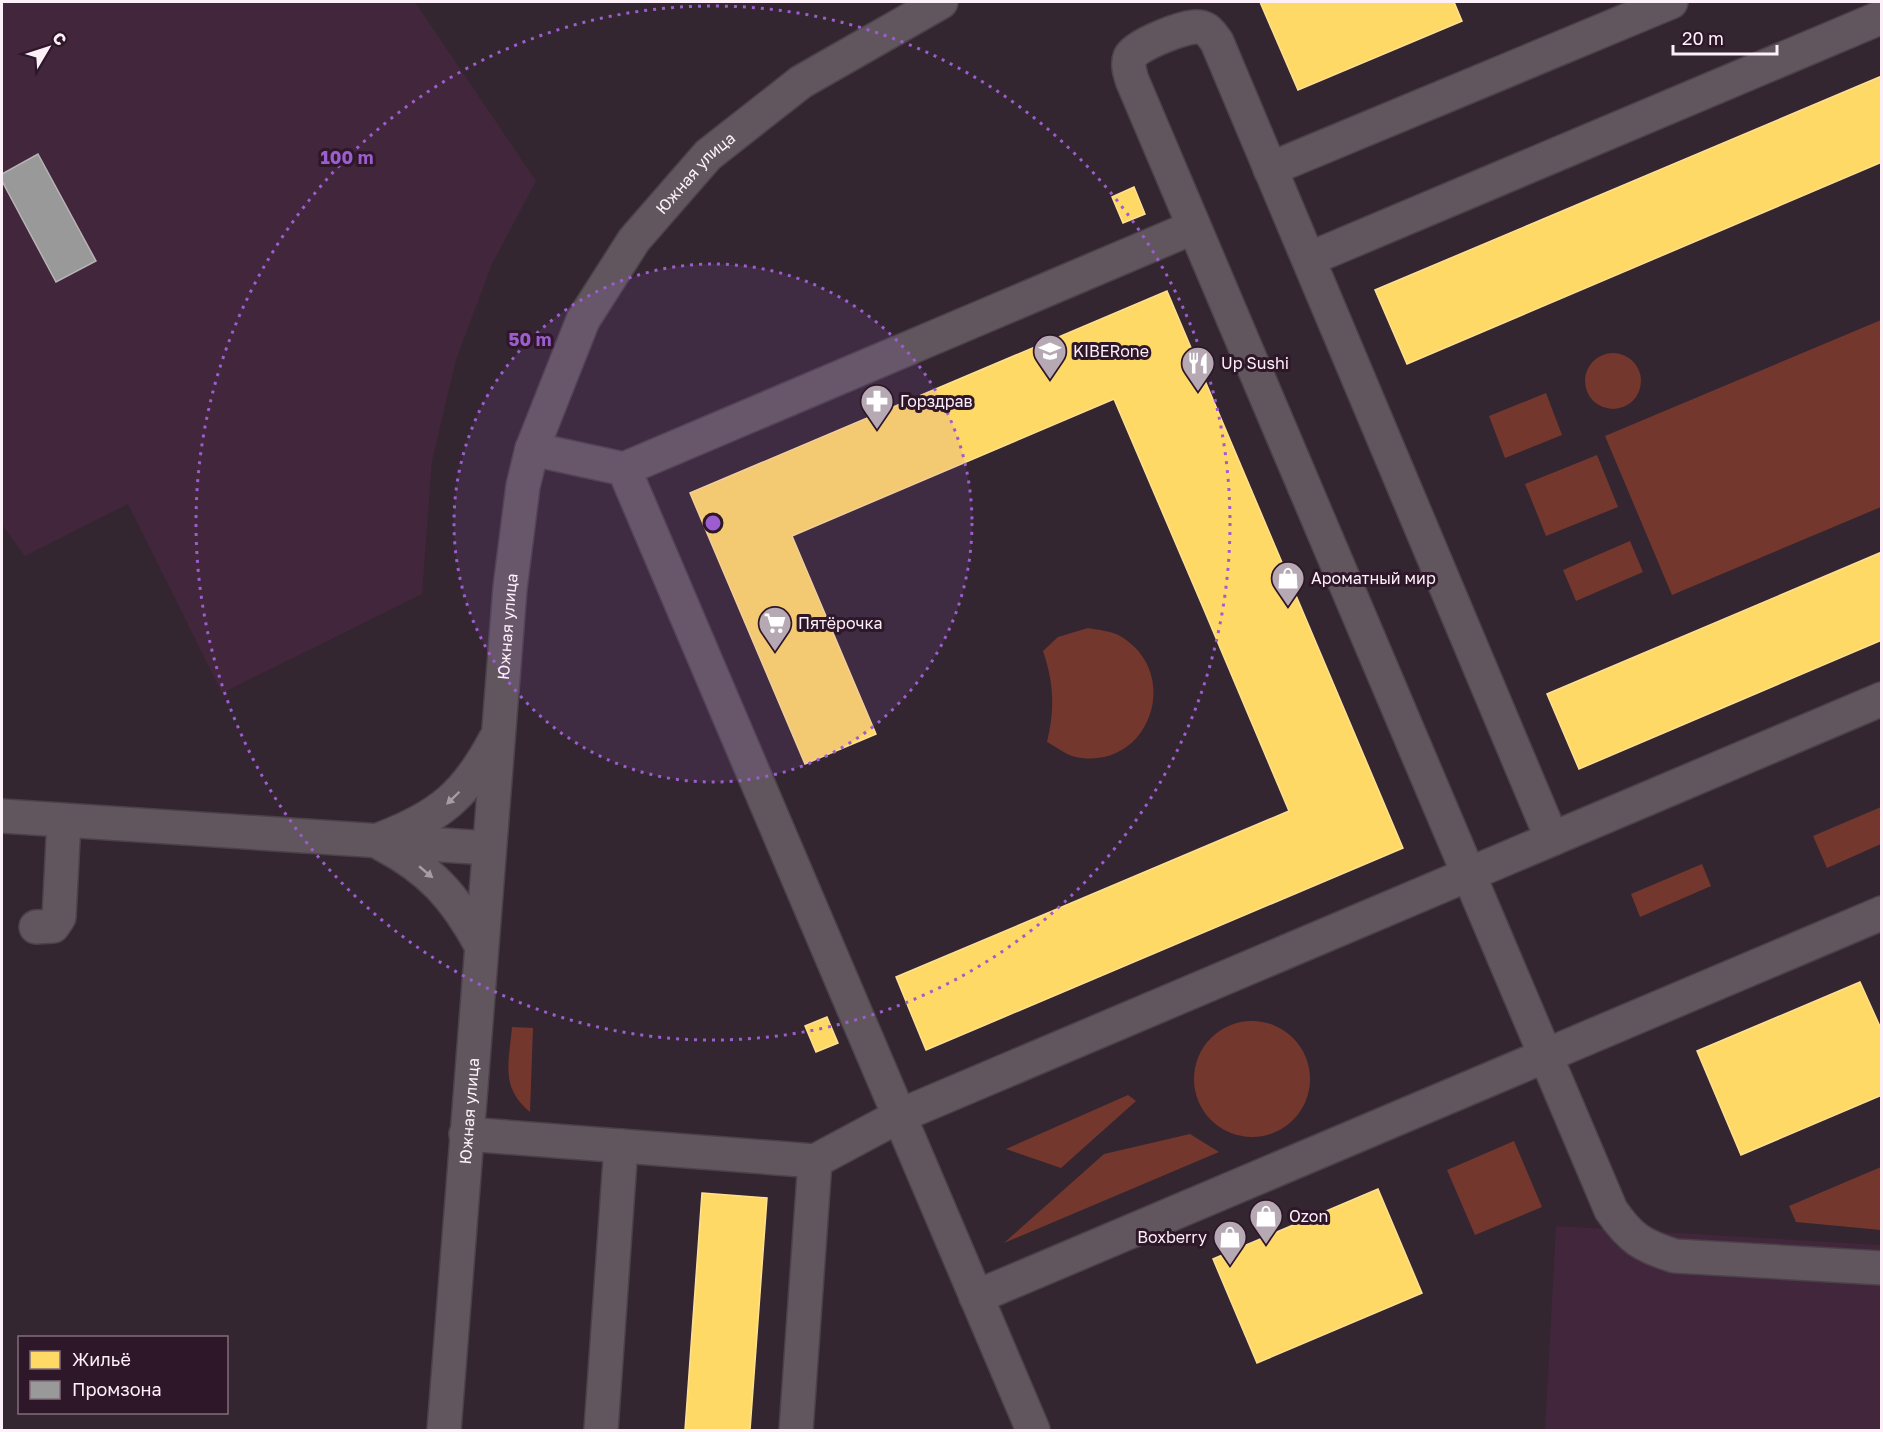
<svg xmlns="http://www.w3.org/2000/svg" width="1883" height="1432" font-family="'Golos Text',sans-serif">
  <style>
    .built { fill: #42263b }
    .green { fill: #74372d }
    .homes { fill: #ffd966; stroke: #fee092; stroke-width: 1.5 }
    .industry { fill: #999; stroke: #b7b3b6; stroke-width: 1.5 }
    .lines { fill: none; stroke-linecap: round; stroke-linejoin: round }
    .minor-casing { stroke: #4b4149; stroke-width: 36 }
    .minor { stroke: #61565e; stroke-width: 33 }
    .oneway { fill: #a79ba4 }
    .ring { fill: none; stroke: #9c5dce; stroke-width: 3; stroke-dasharray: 3 6 }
    .labels { text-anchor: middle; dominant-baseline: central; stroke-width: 6; stroke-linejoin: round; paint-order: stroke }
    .street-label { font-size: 16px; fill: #fdf0f9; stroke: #2e1729 }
    .poi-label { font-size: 16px; fill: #fdf0f9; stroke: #2e1729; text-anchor: start }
    .centre { fill: #9c5dce; stroke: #2e1729; stroke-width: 3 }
    .ring-label { font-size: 18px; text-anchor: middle; font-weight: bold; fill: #9c5dce; stroke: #2e1729; stroke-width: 6; stroke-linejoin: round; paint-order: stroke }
  </style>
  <rect width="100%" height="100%" fill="#332630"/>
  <path class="built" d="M2,2H415L536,181L492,264L456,360L432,461L422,594L222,693L128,504L25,556L2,525Z
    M1556,1226L1881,1245V1430H1545Z"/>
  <path class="green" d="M1881,320V507L1672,595L1605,436Z
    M1585 381a28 28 0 1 1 56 0a28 28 0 1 1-56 0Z
    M1546,393L1562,435L1505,458L1489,416Z
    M1597,455L1618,507L1546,536L1525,484Z
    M1630,541L1643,572L1576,601L1563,570Z
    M1088,628C1098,630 1112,631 1120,636C1184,673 1149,772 1076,757C1066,755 1055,746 1047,742C1055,709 1054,683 1043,651L1058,637Z
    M1881,807V844L1827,868L1813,836Z
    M1702,864L1711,886L1640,917L1631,894Z
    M1194 1079a58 58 0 1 1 116 0a58 58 0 1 1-116 0Z
    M512,1027L533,1028L530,1112C500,1087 509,1063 512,1027Z
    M1128,1095L1136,1101L1061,1168L1006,1149Z
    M1190,1134L1219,1152L1004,1243L1104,1154Z
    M1514,1141L1542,1207L1475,1235L1447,1170Z
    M1881,1167V1230L1796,1222L1789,1206Z"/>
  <path class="homes" d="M1260,2H1454L1462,21L1298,90Z
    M1882,76V162L1407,364L1375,290Z
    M1134,187L1145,214L1123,223L1112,197Z
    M1167,291L1403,848L926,1050L896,977L1289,811L1202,605L1114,399L792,536L876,734L805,764L690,493Z
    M1882,552V640L1579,769L1547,694Z
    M1860,982L1882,1031V1095L1741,1155L1697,1051Z
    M827,1017L838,1043L816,1052L805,1026Z
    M1378,1189L1422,1293L1257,1363L1213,1259Z
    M702,1193L767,1198L750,1430H685Z"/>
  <path class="industry" d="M38,154L96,261L56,282L2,181V174Z"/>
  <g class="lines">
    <defs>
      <g id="minor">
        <path d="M1270,169L1671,2"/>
        <path d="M1309,259L1882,17"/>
        <path d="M532,449L624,469L1194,227"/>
        <path d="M624,469L1033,1430"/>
        <path d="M2,816L488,848"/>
        <path d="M381,839C439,817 466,795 495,740"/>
        <path d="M1552,839L1217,42C1212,35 1208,28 1199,27C1187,25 1135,45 1130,57C1127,64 1130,73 1132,80L1611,1210C1630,1238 1642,1246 1675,1256L1882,1268"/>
        <path d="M382,844C431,870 455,897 481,945"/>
        <path d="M36,927L53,926L59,917L64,821"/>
        <path d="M466,1134L815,1161L899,1116L1882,699"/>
        <path d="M976,1297L1882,913"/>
        <path id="s1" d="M444,1430L510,588L523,486L532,449L583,320L634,240L708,155L801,82L941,2"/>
        <path d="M601,1430L621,1146"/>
        <path d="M796,1430L815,1161"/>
      </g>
    </defs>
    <use href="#minor" class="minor-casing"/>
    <use href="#minor" class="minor"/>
  </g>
  <defs><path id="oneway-solid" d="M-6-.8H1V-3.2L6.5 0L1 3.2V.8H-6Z" transform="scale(1.5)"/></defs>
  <g class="oneway">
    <use href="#oneway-solid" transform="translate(453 798) rotate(136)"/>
    <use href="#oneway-solid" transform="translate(426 872) rotate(40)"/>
  </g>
  <circle cx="713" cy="523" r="259" fill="#9c5dce" fill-opacity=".12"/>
  <g class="ring">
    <circle cx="713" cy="523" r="259"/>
    <circle cx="713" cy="523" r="517"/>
  </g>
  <defs>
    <symbol id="school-pin" viewBox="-11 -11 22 30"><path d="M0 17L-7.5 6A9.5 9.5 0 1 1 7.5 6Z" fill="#b6a9b3" stroke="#2e1729"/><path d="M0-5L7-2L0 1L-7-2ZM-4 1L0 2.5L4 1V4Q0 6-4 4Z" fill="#fff"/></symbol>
    <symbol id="restaurant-pin" viewBox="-11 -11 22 30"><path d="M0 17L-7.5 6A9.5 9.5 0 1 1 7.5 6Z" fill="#b6a9b3" stroke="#2e1729"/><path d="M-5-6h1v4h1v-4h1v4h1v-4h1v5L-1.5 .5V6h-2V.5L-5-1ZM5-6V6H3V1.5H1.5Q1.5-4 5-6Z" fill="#fff"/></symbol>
    <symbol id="pharmacy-pin" viewBox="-11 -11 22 30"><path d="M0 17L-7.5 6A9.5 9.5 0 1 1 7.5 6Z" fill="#b6a9b3" stroke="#2e1729"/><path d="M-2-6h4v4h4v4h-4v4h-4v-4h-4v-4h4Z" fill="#fff"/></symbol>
    <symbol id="shop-pin" viewBox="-11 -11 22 30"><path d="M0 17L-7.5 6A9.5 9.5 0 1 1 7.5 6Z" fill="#b6a9b3" stroke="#2e1729"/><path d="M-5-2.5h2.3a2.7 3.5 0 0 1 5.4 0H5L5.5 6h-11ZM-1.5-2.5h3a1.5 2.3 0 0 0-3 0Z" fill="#fff"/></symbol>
    <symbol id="supermarket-pin" viewBox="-11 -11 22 30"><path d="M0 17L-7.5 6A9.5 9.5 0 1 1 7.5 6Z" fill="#b6a9b3" stroke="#2e1729"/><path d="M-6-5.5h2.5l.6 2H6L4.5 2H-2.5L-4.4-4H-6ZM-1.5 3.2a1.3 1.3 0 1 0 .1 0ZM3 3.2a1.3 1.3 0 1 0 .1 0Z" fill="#fff"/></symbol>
  </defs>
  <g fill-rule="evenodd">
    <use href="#school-pin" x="1031" y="332" width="38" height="52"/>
    <use href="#restaurant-pin" x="1179" y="344" width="38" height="52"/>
    <use href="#pharmacy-pin" x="858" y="382" width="38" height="52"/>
    <use href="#shop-pin" x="1269" y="559" width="38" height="52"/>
    <use href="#supermarket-pin" x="756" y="604" width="38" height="52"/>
    <use href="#shop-pin" x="1247" y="1197" width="38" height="52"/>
    <use href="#shop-pin" x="1211" y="1218" width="38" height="52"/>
  </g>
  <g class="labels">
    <g class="street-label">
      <text stroke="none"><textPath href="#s1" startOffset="1310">Южная улица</textPath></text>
      <text stroke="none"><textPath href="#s1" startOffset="806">Южная улица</textPath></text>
      <text stroke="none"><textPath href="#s1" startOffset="320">Южная улица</textPath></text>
    </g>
    <g class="poi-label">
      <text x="1073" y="351">KIBERone</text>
      <text x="1221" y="363">Up Sushi</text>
      <text x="900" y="401">Горздрав</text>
      <text x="1311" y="578">Ароматный мир</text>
      <text x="798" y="623">Пятёрочка</text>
      <text x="1289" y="1216">Ozon</text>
      <text x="1207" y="1237" text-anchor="end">Boxberry</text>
    </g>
  </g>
  <circle cx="713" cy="523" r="9" class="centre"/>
  <g class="ring-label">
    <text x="347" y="164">100 m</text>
    <text x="530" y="346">50 m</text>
  </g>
  <rect width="1883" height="1432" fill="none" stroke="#fdf0f9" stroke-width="6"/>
  <rect x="18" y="1336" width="210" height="78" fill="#2e1729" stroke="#816e7c" stroke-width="1.5"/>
  <rect x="30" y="1351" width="30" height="18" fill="#ffd966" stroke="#816e7c" stroke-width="1.5"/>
  <text x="72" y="1366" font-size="18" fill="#fdf0f9">Жильё</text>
  <rect x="30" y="1381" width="30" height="18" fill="#999999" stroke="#816e7c" stroke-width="1.5"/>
  <text x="72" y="1396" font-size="18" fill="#fdf0f9">Промзона</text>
  <g transform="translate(48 48) rotate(51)" stroke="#2e1729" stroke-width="4.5" paint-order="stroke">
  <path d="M0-4.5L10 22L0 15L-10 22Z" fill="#fdf0f9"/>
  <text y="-9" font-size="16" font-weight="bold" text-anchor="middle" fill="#fdf0f9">С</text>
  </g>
  <path d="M1673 45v9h104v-9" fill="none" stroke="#fdf0f9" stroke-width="3"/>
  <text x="1682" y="45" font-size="18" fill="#fdf0f9" stroke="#2e1729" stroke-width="4.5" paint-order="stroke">20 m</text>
</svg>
